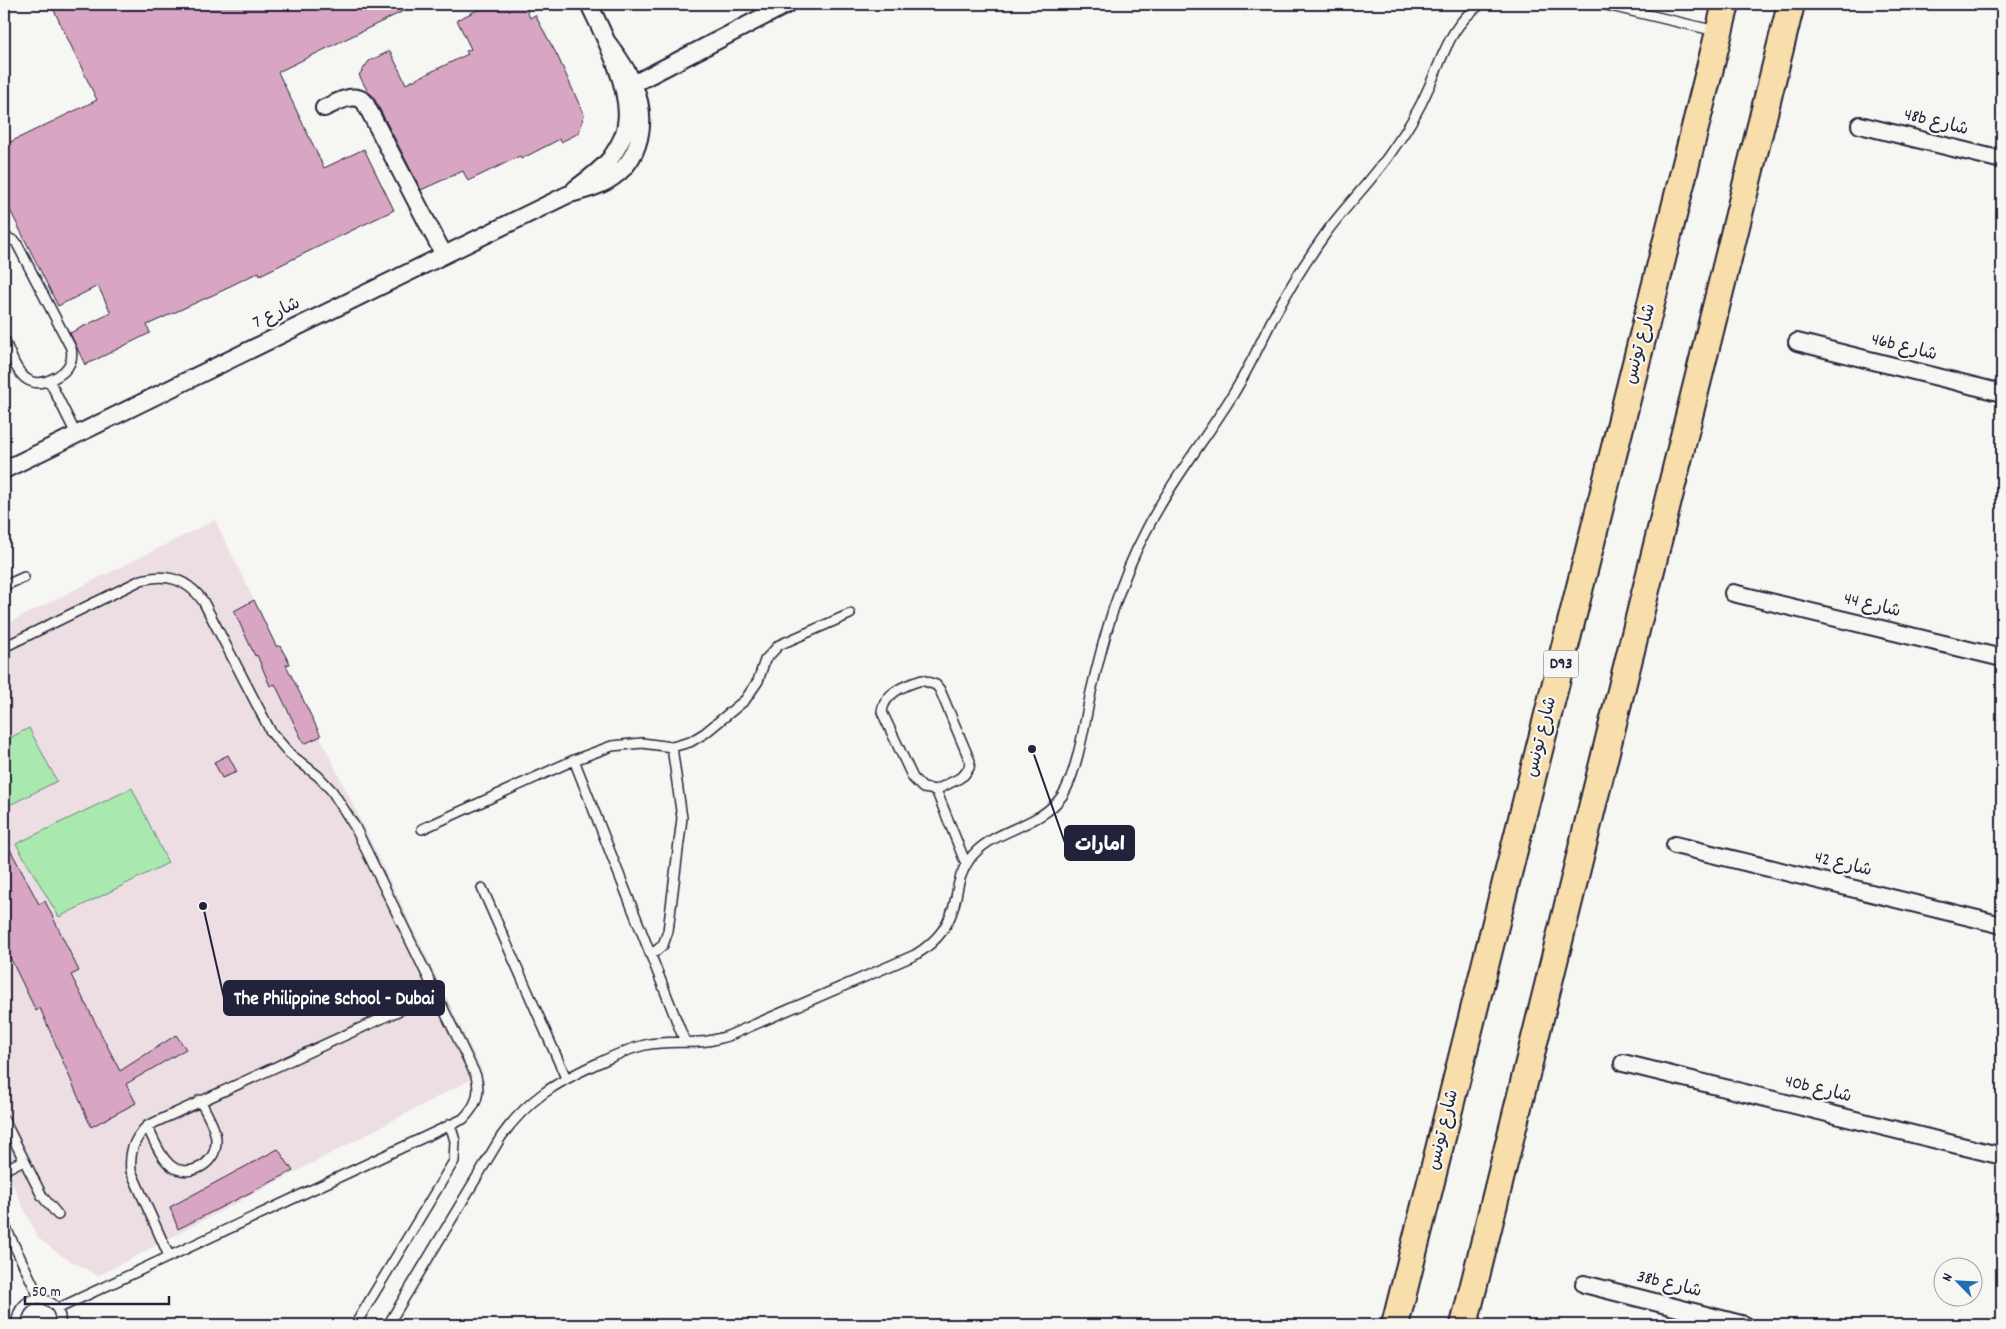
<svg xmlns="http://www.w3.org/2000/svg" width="2006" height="1329" font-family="Dekko,'Playpen Sans Arabic',sans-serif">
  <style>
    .built { fill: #eddee4 }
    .green { fill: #a9e9b0; stroke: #668676 }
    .building { fill: #d8a6c3; stroke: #22223b }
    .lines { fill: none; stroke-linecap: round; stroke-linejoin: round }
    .service-casing { stroke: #22223b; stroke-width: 12 }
    .minor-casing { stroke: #22223b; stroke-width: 20 }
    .primary-casing { stroke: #22223b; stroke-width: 30 }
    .service { stroke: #f6f6f2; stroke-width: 9 }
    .minor { stroke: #f6f6f2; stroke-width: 16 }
    .primary { stroke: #f8deab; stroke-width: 26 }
    .labels { text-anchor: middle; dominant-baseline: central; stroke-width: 4.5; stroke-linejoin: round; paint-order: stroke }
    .shield { fill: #f6f6f2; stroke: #626272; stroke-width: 1 }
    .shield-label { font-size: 16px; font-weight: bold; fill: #22223b }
    .street-label { font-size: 18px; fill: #22223b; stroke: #f6f6f2 }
    .leader { fill: none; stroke: #22223b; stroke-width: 2 }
    .callout-dot { fill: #22223b; stroke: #f6f6f2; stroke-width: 2 }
    .callout { fill: #22223b; stroke: #22223b; stroke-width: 2 }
    .callout-label { font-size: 19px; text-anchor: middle; font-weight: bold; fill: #fff }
  </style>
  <rect width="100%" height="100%" fill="#f6f6f2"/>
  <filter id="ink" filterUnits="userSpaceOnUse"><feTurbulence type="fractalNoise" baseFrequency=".02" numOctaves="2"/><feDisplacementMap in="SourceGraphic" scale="10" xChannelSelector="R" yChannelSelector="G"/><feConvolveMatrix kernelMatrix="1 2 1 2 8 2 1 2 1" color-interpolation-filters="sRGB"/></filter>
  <g filter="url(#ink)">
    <path class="built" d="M215,520L483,1073L98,1276L62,1256L38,1238L4,1167V625Z"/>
    <path class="green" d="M29,728L57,781L4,808V741Z
      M132,788L168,863L59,917L16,844Z"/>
    <path class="building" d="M51,4H418L278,72L324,168L364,149L394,210L260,275L259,272L226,288V289L147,325L150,333L85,365L70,333L111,313L98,286L58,306L4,198V145L97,100Z
      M490,4H524L530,18L535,15L558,57L584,115L579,133L561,142L560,139L521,159L520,156L468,181L463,171L421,190L373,96L368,92L359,75L369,61L390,51L406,84L468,54L466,51L471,49L457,20Z
      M254,600L276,646H280L290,664L286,665L321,736L304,744L275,684L270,686L257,655L255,656L234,611Z
      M228,755L237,772L222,778L214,762Z
      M4,838L39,904L45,901L79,971L71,975L120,1071L176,1035L186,1049L126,1084L136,1103L91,1127L40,1008L36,1011L4,945Z
      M278,1149L293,1171L178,1229L170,1207Z"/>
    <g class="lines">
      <defs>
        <path id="service" d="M1602,4L1716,31
          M4,236L16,242L71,348C72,353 72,359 70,363C65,375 42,387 30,381C16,375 10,352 4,339
          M49,380L76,434
          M4,586L24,577
          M4,647L141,580C167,573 187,579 203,601L271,732L290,754L318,776L332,791L355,827L476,1076C481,1094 476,1106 463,1119L57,1309
          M922,680L936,685L940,690L970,761L969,768L964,775L958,779L936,790L923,788L913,778L882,712C884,693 905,685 922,680Z
          M574,760L685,1042
          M936,790L966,864
          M422,829L574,760L612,746L642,743L672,747L690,742L705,733L745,700L758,681L765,660L779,645L850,614
          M482,888L566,1078
          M651,955L663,945L668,931L682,818L672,747
          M4,1120L42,1196L58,1215
          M147,1126C153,1138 158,1153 168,1163C184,1180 215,1167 216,1143C217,1129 206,1113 200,1100
          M4,1170L24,1160
          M4,1224L40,1299
          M169,1256L131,1171C129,1152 134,1139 147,1126L435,994
          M17,1325C16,1289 64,1292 60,1325
          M355,1325L454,1161L455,1141L450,1124
          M388,1325L501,1137C527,1100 555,1083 596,1064C612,1057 627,1049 645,1045C663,1041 680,1043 698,1042C708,1042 718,1039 728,1036L915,955C938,941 951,924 956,897C958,883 961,871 969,860C991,828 1039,829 1062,796C1077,774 1085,721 1091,692C1104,636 1119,582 1146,531C1170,483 1204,441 1232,396C1247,372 1259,346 1272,320C1288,290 1306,261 1326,233C1347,204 1374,179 1394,148C1407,130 1419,110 1428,89C1444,56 1449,26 1481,4"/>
        <path id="minor" d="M633,84L788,4
          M324,108C337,103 351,92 364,101L444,255
          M1860,125L2002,160
          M575,189C587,180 600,171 610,159C617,149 625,136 626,124C632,90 604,35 589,4
          M1797,342L2002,393
          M4,470L567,195C581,191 595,188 607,181C642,161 649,119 633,84C627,69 617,55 607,42
          M1733,593L2002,658
          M1675,845L2002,925
          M1623,1063L2002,1156
          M1584,1284L1745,1325"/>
        <path id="primary" d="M1395,1325L1726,4
          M1464,1325L1791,4"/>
      </defs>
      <use href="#service" class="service-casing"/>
      <use href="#minor" class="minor-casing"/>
      <use href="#primary" class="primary-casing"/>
      <use href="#service" class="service"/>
      <use href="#minor" class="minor"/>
      <use href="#primary" class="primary"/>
    </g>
  </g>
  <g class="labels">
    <rect class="shield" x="1543.5" y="650.5" width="35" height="27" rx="4"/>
    <g class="shield-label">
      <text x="1561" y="664">D93</text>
    </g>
    <g class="street-label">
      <text transform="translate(1936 123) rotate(14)">48b شارع</text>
      <text transform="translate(277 314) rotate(-26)">شارع 7</text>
      <text transform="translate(1641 344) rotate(-76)">شارع تونس</text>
      <text transform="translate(1904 348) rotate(14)">46b شارع</text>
      <text transform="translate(1872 606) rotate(14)">شارع 44</text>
      <text transform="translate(1542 737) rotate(-76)">شارع تونس</text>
      <text transform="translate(1843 865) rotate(14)">شارع 42</text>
      <text transform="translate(1818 1090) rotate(14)">40b شارع</text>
      <text transform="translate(1444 1130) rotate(-76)">شارع تونس</text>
      <text transform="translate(1669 1285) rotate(14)">38b شارع</text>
    </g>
  </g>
  <path class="leader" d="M1032 749L1065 843M203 906L224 998"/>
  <g class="callout-dot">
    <circle cx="1032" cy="749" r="5"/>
    <circle cx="203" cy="906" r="5"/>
  </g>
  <g class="callout">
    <rect x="1065" y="826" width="69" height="34" rx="5"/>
    <rect x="224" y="981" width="220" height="34" rx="5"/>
  </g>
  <g class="callout-label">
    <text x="1100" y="850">امارات</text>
    <text x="334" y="1004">The Philippine School - Dubai</text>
  </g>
  <rect width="2006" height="1329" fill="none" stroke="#f6f6f2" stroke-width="20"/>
  <rect x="10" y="10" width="1986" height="1309" fill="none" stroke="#22223b" stroke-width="2" filter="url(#ink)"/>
  <g transform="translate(1958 1282) rotate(294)"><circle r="24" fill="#f6f6f2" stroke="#a1a1a9"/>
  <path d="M0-4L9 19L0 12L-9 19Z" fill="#1f6fb2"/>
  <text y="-8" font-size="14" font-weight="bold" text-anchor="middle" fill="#22223b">N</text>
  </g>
  <path d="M25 1296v8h144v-8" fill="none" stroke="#22223b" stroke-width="2.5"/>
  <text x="32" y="1296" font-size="15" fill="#22223b" stroke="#f6f6f2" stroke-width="4" paint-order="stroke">50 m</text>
</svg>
